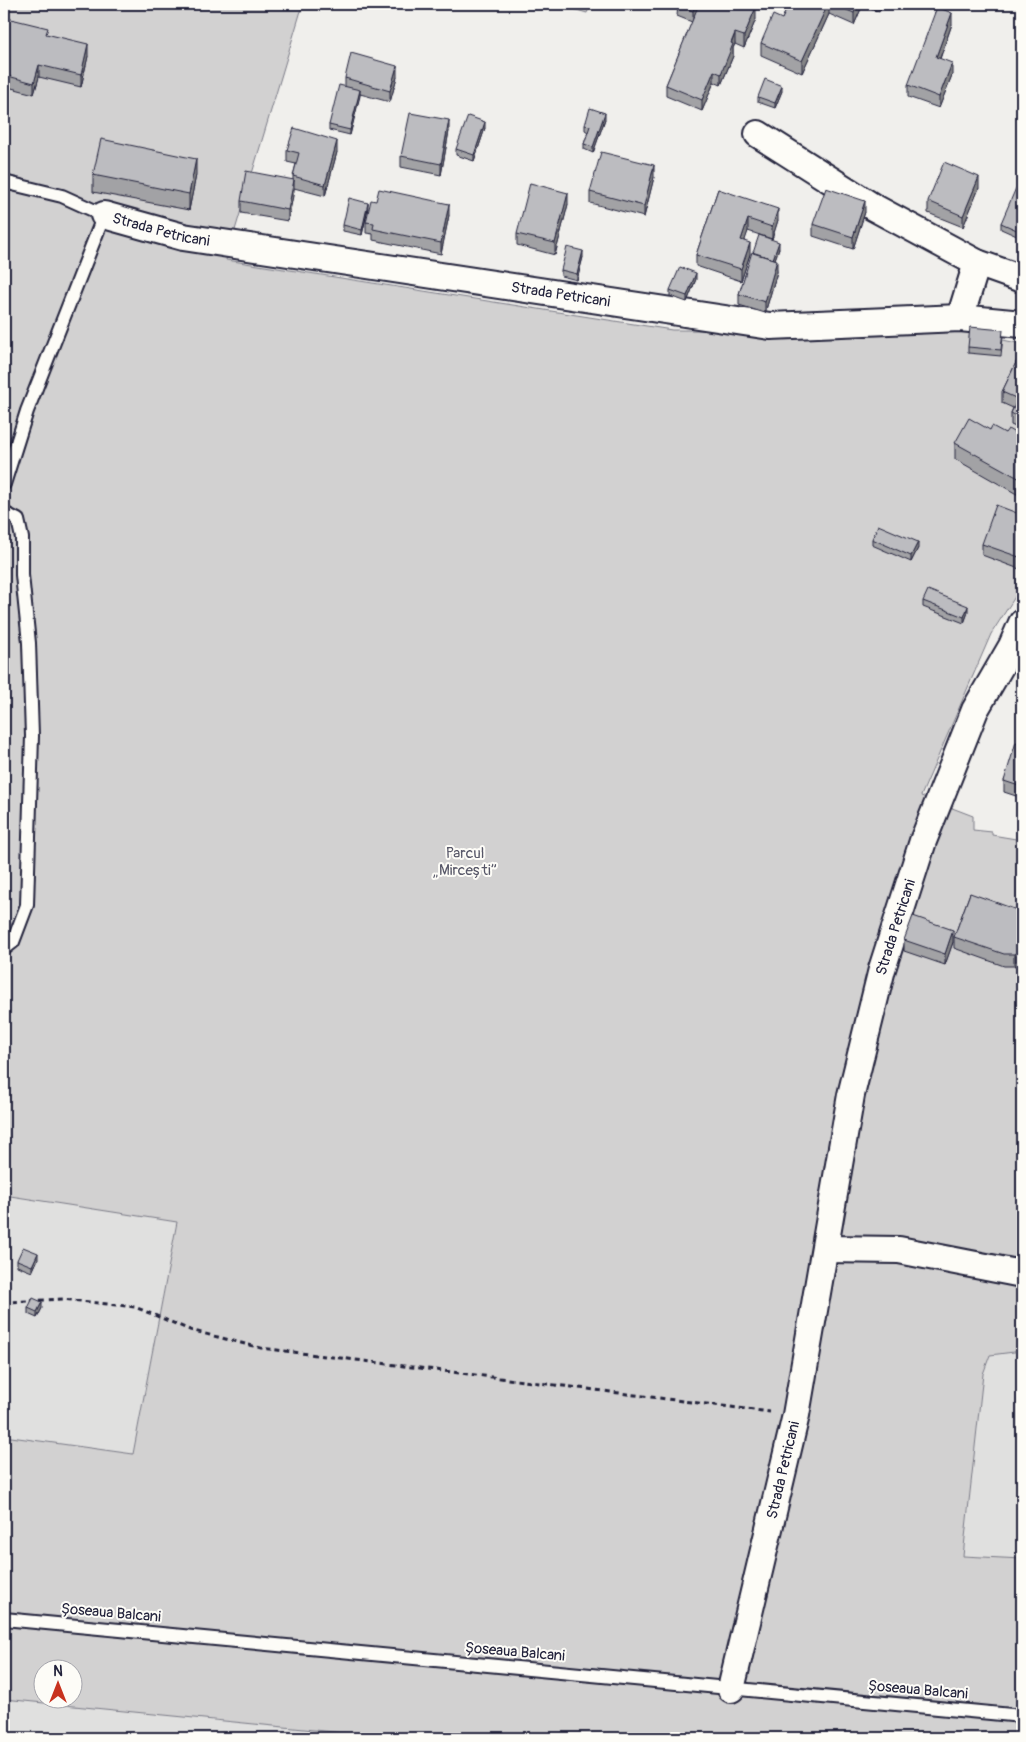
<svg xmlns="http://www.w3.org/2000/svg" width="1026" height="1742" font-family="Pangolin,sans-serif">
  <style>
    .built { fill: #e0e0df }
    .green { fill: #d2d1d1; stroke: #7a7a86; fill-rule: evenodd }
    .lines { fill: none; stroke-linecap: round; stroke-linejoin: round }
    .service-casing { stroke: #22223b; stroke-width: 16 }
    .minor-casing { stroke: #22223b; stroke-width: 30 }
    .path { stroke: #22223b; stroke-width: 3; stroke-dasharray: 5 4; stroke-linecap: butt }
    .service { stroke: #fdfcf7; stroke-width: 12 }
    .minor { stroke: #fdfcf7; stroke-width: 26 }
    .wall { fill: #a2a2a5; stroke: #22223b }
    .shaded-wall { fill: #848486; stroke: #22223b }
    .building { fill: #bcbcc0; stroke: #22223b }
    .labels { text-anchor: middle; dominant-baseline: central; stroke-width: 4; stroke-linejoin: round; paint-order: stroke }
    .street-label { font-size: 15px; fill: #22223b; stroke: #fdfcf7 }
    .park-label { font-size: 15px; fill: #575768; stroke: #fdfcf7 }
  </style>
  <rect width="100%" height="100%" fill="#f0efec"/>
  <filter id="ink" filterUnits="userSpaceOnUse"><feTurbulence type="fractalNoise" baseFrequency=".02" numOctaves="2"/><feDisplacementMap in="SourceGraphic" scale="10" xChannelSelector="R" yChannelSelector="G"/><feConvolveMatrix kernelMatrix="1 2 1 2 8 2 1 2 1" color-interpolation-filters="sRGB"/></filter>
  <g filter="url(#ink)">
    <path class="built" d="M4,1195L177,1222L133,1454L4,1436Z
      M1022,1351V1559L963,1556L983,1374L990,1355Z
      M4,1699L394,1738H4Z"/>
    <path class="green" d="M4,4H303L226,260L672,330L960,331L1022,344V586L991,634L921,796L973,816V830L992,832V835L1022,840V1351L990,1355L983,1374L963,1556L1022,1559V1738H394L4,1699V1436L133,1454L177,1222L4,1195ZM42,1670H72V1700H42Z
      M556,4H591L587,13Z"/>
    <g class="lines">
      <defs>
        <path id="service" d="M4,182L62,196L104,215L27,411L4,484
          M4,513L18,520L22,538V575L29,643L32,736L27,905L13,942L4,949
          M4,1619L1022,1716"/>
        <g id="minor">
          <path d="M758,134L873,207L977,263L1022,279"/>
          <path id="s1" d="M104,215L183,237L770,326L960,318L1022,324"/>
          <path d="M960,318L977,263"/>
          <path d="M825,1249L899,1250L1022,1274"/>
          <path id="s2" d="M731,1689L796,1415L851,1095L882,969L923,841L975,710L1012,646L1022,623"/>
        </g>
      </defs>
      <use href="#service" class="service-casing"/>
      <use href="#minor" class="minor-casing"/>
      <path class="path" d="M4,1301L8,1302L63,1299L135,1307L190,1330L261,1348L770,1412"/>
      <use href="#service" class="service"/>
      <use href="#minor" class="minor"/>
    </g>
    <path class="wall" d="M678,4L756,19L744,48L735,44L733,48V56L721,85L714,82L702,111L666,96V85L692,22L677,16Z
      M789,4H883L879,12L863,4L854,25L829,14L802,73L761,55V43L782,19Z
      M952,24L940,59L952,75L939,108L908,97V85Z
      M4,29L48,35L88,56L81,87L39,77L34,94L4,86Z
      M397,77L390,102L360,94L350,135L329,130V125L345,86V78Z
      M782,91L775,108L758,102V97Z
      M605,119L593,153L584,149V144L588,132L585,130V125Z
      M485,128L474,161L456,155V149Z
      M449,131L441,175L401,167V156Z
      M287,150L337,152L325,196L294,188L288,221L241,213V201L293,180V176L296,164L287,162Z
      M93,175H196L189,210L93,192Z
      M654,177L644,217L590,203V192Z
      M979,188L963,227L928,213V201Z
      M718,189L778,220L772,239L748,231L744,241L750,254L741,281L696,266V255Z
      M1022,191V231L1019,237L1001,229V223Z
      M568,204L555,255L517,245V234Z
      M368,208L362,235L343,231V225Z
      M865,212L853,249L813,236V224Z
      M449,215L441,254L373,240V234L366,233V222Z
      M779,248L775,259L777,272L765,313L739,305V294L753,253Z
      M583,257L577,280L561,276V270Z
      M696,279L687,302L670,296V290Z
      M1003,336L1001,356L968,353V347Z
      M1022,350V430L1011,425V413L1013,408L1002,403V392Z
      M990,430L1022,437V497L955,459V443Z
      M1022,515V570L982,555V544Z
      M872,539L918,548L911,562L872,545Z
      M923,601L968,612L964,623L923,607Z
      M1022,744V798L1004,792V781Z
      M970,893L1022,962L1014,966H1004L954,948V937Z
      M904,940L953,942L945,965L904,951Z
      M38,1259L32,1272L17,1266V1260Z
      M28,1308H42L37,1318L28,1314Z"/>
    <path class="shaded-wall" d="M696,4H700L693,22V11Z
      M828,4H829V14L802,73V61Z
      M858,4H863L854,25V13Z
      M879,4H883L879,12Z
      M756,7V19L744,48V36Z
      M952,13V24L936,69V57Z
      M735,33V44L733,48V56L721,85V74Z
      M88,44V56L81,87V75Z
      M952,63V75L939,108V97Z
      M39,65V77L34,94V83Z
      M397,66V77L390,102V91Z
      M714,71V82L702,111V100Z
      M782,86V91L775,108V103Z
      M360,90V96L350,135V130Z
      M605,113V119L593,153V147Z
      M449,120V131L441,175V164Z
      M485,122V128L474,161V155Z
      M337,141V152L325,196V185Z
      M196,159V175L189,210V194Z
      M654,165V177L644,217V206Z
      M979,177V188L963,227V216Z
      M294,180V191L288,221V210Z
      M568,193V204L555,255V243Z
      M865,201V212L853,249V237Z
      M368,203V208L362,235V230Z
      M449,204V215L441,254V243Z
      M778,209V220L772,239V227Z
      M748,219V231L741,252V240Z
      M1022,225V231L1019,237V231Z
      M779,242V248L773,265V259Z
      M750,243V254L741,281V269Z
      M583,251V257L577,280V274Z
      M777,260V272L765,313V302Z
      M696,273V279L687,302V296Z
      M918,542V548L911,562V556Z
      M968,606V612L964,623V617Z
      M953,930V942L945,965V954Z
      M1022,950V961L1014,966V954Z
      M6,1240V1246L4,1251V1245Z
      M38,1253V1259L32,1272V1266Z
      M42,1302V1308L37,1318V1312Z"/>
    <path class="building" d="M677,4H696L693,11Z
      M699,4H746L756,7L744,36L735,33L731,43L733,44L721,74L714,71L702,100L666,85Z
      M789,4H828L802,61L761,43L773,15L782,19Z
      M832,4H858L854,13Z
      M937,7L952,13L936,57L952,63L939,97L908,85Z
      M7,18L48,28L46,34L88,44L81,75L39,65L34,83L4,75V29Z
      M351,53L397,66L390,91L345,78Z
      M765,79L782,86L775,103L758,97Z
      M339,85L360,90L350,130L329,125Z
      M590,108L605,113L593,147L584,144L590,126L585,125Z
      M410,113L449,120L441,164L401,156Z
      M468,116L485,122L474,155L456,149Z
      M294,128L337,141L325,185L293,176L299,153L287,150Z
      M101,139L196,159L189,194L93,175Z
      M601,152L654,165L644,206L590,192Z
      M944,162L979,177L963,216L928,201Z
      M246,171L294,180L288,210L241,201Z
      M530,183L568,193L555,243L517,234Z
      M826,188L865,201L853,237L813,224Z
      M1016,188L1022,191V225L1019,231L1001,223Z
      M379,189L449,204L441,243L373,229L374,223L366,222L371,200L376,201Z
      M718,189L778,209L772,227L748,219L741,240L750,243L741,269L696,255Z
      M349,198L368,203L362,230L343,225Z
      M759,235L779,242L773,259L753,253Z
      M567,247L583,251L577,274L561,270Z
      M752,252L777,260L765,302L739,294Z
      M680,267L696,273L687,296L670,290Z
      M970,327L1003,330L1001,350L968,347Z
      M1022,350V419L1011,413L1018,399L1002,392Z
      M969,418L990,430L992,426L1005,433L1008,429L1022,437V480L955,443Z
      M996,505L1022,515V558L982,544Z
      M878,525L918,542L911,556L872,539Z
      M928,590L968,606L964,617L923,601Z
      M1016,742L1022,744V787L1004,781Z
      M970,893L1017,910L1022,913V951L1014,954H1004L954,937Z
      M913,916L953,930L945,954L904,940Z
      M23,1247L38,1253L32,1266L17,1260Z
      M33,1298L42,1302L37,1312L28,1308Z"/>
  </g>
  <g class="labels">
    <g class="street-label">
      <text stroke="none"><textPath href="#s1" startOffset="59">Strada Petricani</textPath></text>
      <text stroke="none"><textPath href="#s1" startOffset="464">Strada Petricani</textPath></text>
      <text stroke="none"><textPath href="#s2" startOffset="780">Strada Petricani</textPath></text>
      <text stroke="none"><textPath href="#s2" startOffset="225">Strada Petricani</textPath></text>
      <text transform="translate(111 1613) rotate(5)">Șoseaua Balcani</text>
      <text transform="translate(515 1652) rotate(5)">Șoseaua Balcani</text>
      <text transform="translate(918 1690) rotate(5)">Șoseaua Balcani</text>
    </g>
    <g class="park-label">
      <text x="465" y="853">Parcul<tspan x="465" dy="17">„Mircești”</tspan></text>
    </g>
  </g>
  <rect width="1026" height="1742" fill="none" stroke="#fdfcf7" stroke-width="20"/>
  <rect x="10" y="10" width="1006" height="1722" fill="none" stroke="#22223b" stroke-width="2" filter="url(#ink)"/>
  <g transform="translate(58 1684)"><circle r="24" fill="#fdfcf7" stroke="#a5a5ac"/>
  <path d="M0-4L9 19L0 12L-9 19Z" fill="#c8321e"/>
  <text y="-8" font-size="14" font-weight="bold" text-anchor="middle" fill="#22223b">N</text>
  </g>
</svg>
